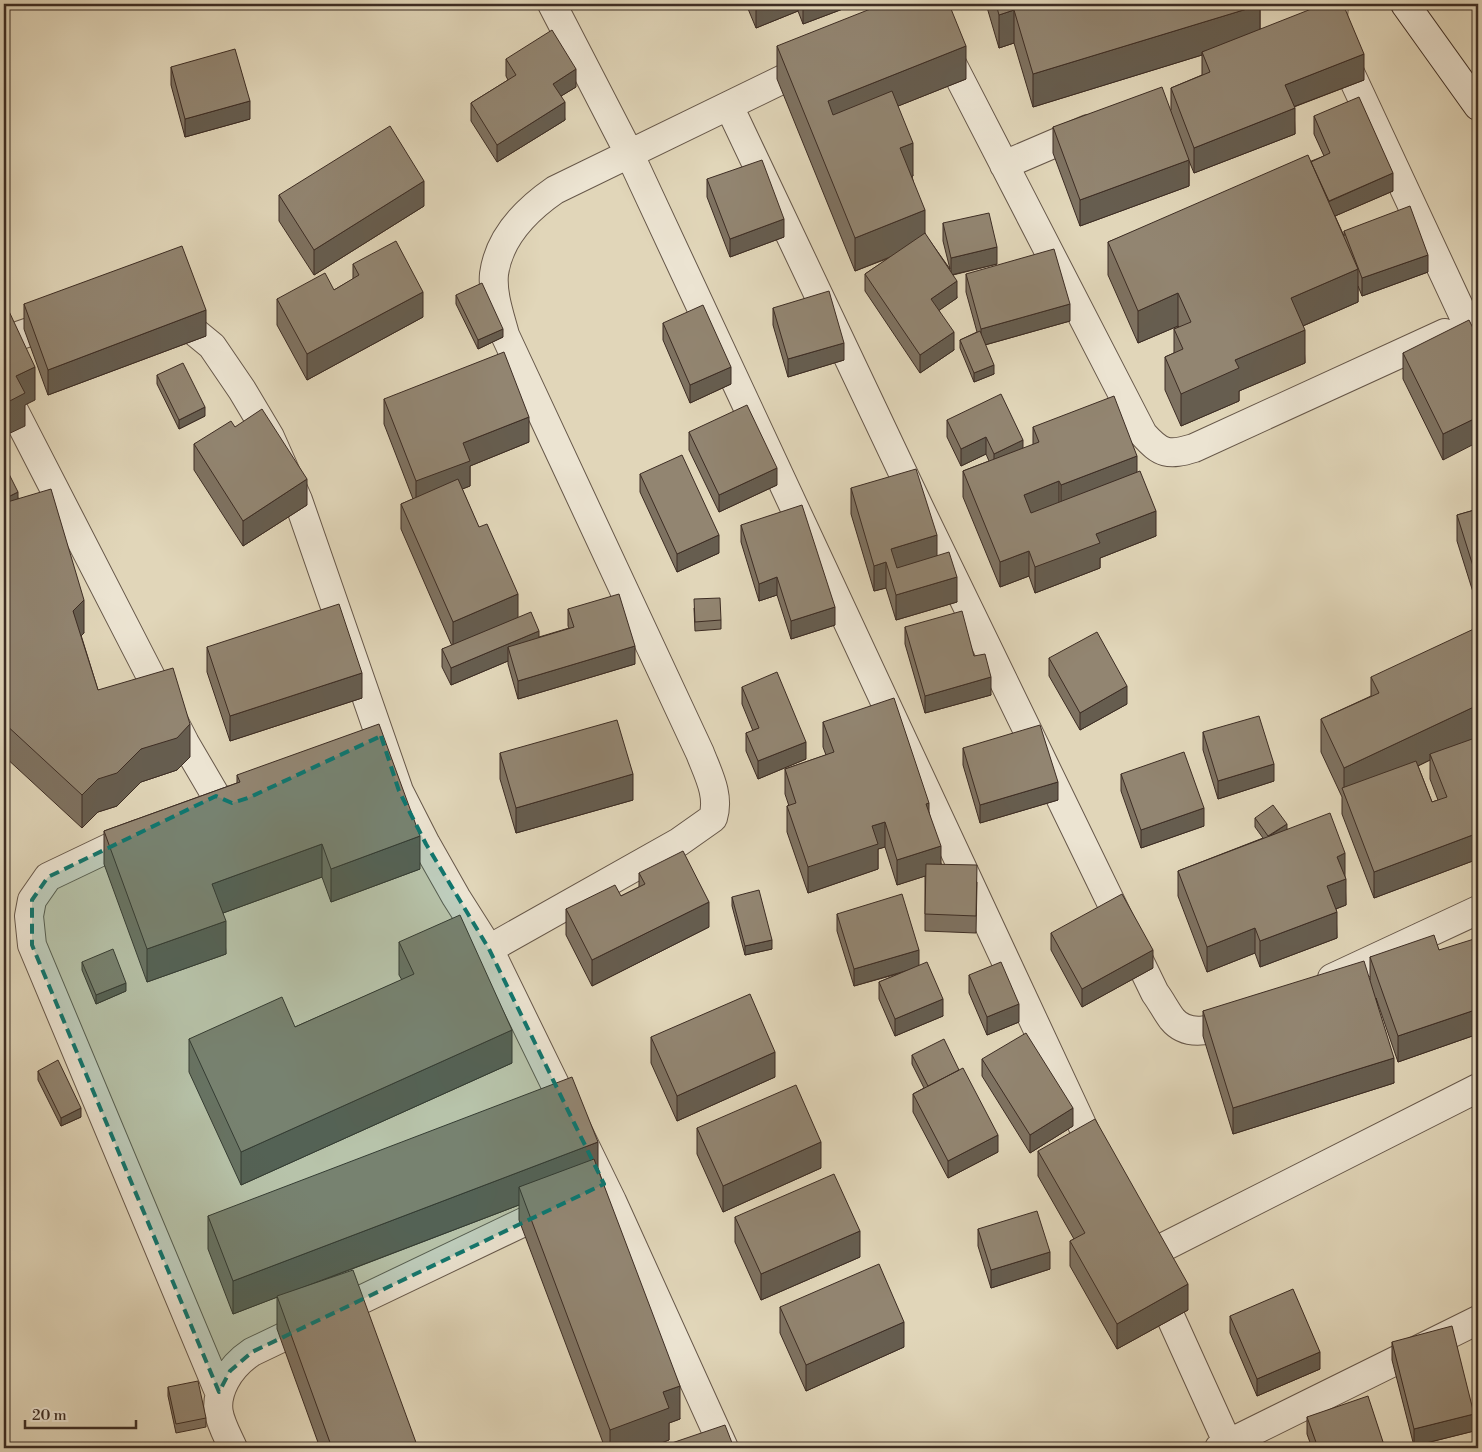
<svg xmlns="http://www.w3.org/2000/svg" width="1482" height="1452" font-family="'Libre Bodoni',serif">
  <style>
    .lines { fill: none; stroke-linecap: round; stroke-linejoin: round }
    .street-casing { stroke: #665749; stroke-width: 30 }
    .secondary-casing { stroke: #3d2d24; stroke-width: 30 }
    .street { stroke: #ece4d2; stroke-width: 28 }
    .secondary { stroke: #ece4d2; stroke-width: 28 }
    .wall { fill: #7e7261; stroke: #3d2d24; fill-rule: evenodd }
    .shaded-wall { fill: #665d4f; stroke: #3d2d24 }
    .building { fill: #928571; stroke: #3d2d24 }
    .marked { fill: #0f766e; fill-opacity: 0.2; stroke: #0f766e; stroke-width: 4; stroke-dasharray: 10 6; stroke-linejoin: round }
  </style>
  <rect width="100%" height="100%" fill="#e1d6b9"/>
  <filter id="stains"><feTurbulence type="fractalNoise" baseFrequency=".004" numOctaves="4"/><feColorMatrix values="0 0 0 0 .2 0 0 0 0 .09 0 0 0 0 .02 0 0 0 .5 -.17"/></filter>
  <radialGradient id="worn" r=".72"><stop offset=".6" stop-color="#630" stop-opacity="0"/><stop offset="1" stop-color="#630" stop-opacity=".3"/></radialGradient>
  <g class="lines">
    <defs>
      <path id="street" d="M552,4L630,155L1098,1159
        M1334,4L1333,17L1340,51L1478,347
        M944,48L1143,434C1161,454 1168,456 1194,448L1445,333
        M729,106L920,509L1155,993C1161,1001 1166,1011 1172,1019C1189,1040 1218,1028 1238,1020
        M1004,165L1088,129
        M172,318L184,323L212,346L242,390L270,437L298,500L399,791L426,844L456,897L489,949
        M4,345L12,338L61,321
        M4,391L185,743L216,796C227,804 233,803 246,799
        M138,834L48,877L32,900L29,916L32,945L219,1392
        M1332,978L1478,910
        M1144,1257L1478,1088
        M1156,1285L1228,1444L1233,1448
        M233,1448C221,1422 211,1408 225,1381C232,1368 240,1360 252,1352L553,1208
        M724,1448L612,1201L489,949L679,842L713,818C720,795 708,774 700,753L505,335C500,316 492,294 494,274C499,237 526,210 555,190L812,65
        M1219,1448L1478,1320"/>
      <path id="secondary" d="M1405,4L1478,106"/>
    </defs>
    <use href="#street" class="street-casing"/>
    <use href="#secondary" class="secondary-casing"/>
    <use href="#street" class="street"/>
    <use href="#secondary" class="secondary"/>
  </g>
  <path class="wall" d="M746,4H856L803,24L798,11L756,28Z
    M986,4H1260V29L1364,80L1294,107L1295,134L1194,173L1189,161V186L1080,226L1053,153V127L1171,110V88L1202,75V55L1033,107L1014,43L999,48Z
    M777,46L966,79L898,106L913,176H912L925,234L950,269L943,241V223L997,264L953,275L957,298L939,310L954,350L920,373L865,291V274L889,258L855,271L777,79Z
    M506,59L576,87L561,96L565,120L497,162L471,121V103L508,80L506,76Z
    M171,67L250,119L185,137L171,85Z
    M1314,116L1393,191L1335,216L1344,236V231L1428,272L1362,296L1358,286V302L1303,326L1305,363L1239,391V401L1181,426L1165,390V357L1174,353V329L1179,327L1178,326L1138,343L1108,275V242L1324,156L1314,134Z
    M707,179L784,237L730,257L707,197Z
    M279,195L424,206L314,275L279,221Z
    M353,264L423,317L307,380L277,325V299L334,290L353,279Z
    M966,274L1070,321L985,345L994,374L974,382L960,348V340L977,332L966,292Z
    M456,295L503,337L478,349L456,304Z
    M24,304L206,336L48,395L24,329Z
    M773,308L844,360L788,377L773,325Z
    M663,323L731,384L690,403L663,340Z
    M1478,338L1443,460L1403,379V353Z
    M157,375L205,416L179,429L157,384Z
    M384,399L529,442L470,466V486L462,489L518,618L539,637L569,628L568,626V609L635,664L518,699L508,664V661L451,685L442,667V649L452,646L401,529V504L413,499L384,424Z
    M947,420L1023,449L1033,445V427L1137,472L1156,536L1100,558V568L1035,593L1029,576L1000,587L963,497V471L989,461L986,454L961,466L947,437Z
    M235,427L307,505L243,546L194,470V444Z
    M689,432L777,485L719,512L689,450Z
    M4,464L18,498L84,633L81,635L98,690L190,757L177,770L141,782L117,806L98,812L82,828L4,756Z
    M640,474L719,553L677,572L640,492Z
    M851,488L937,556L957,602L896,620L886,588L874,591L851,514Z
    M1478,509V608L1457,541V515Z
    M741,525L835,625L791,639L777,595L759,601L741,542Z
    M694,608L721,620V629L695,631Z
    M905,627L974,656L991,695L925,713L905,644Z
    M207,647L362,698L230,741L207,672Z
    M1049,658L1127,704L1080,730L1049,676Z
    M1371,677L1478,738L1475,739L1478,747V859L1374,898L1342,814V797L1321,752V719L1371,696ZM1430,760V779L1438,800L1432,802L1418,766Z
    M742,687L806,759L758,779L746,751V733L753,731L742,704Z
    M823,722L929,812L941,864L977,882L976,933L925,931V876L897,885L885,847L878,849V869L808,893L787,832V806H789L785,794V769L826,755L823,747Z
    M1203,732L1274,781L1218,799L1203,750Z
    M963,748L1058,800L980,823L963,765Z
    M500,753L633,800L516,833L500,779Z
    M1121,774L1204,826L1141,848L1121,791Z
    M237,775L420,869L331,902L322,877L223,913L226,954L147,982L104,864V831L237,783Z
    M1255,818L1287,829L1345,878L1346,905L1336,909L1337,938L1260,967L1255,953L1207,972L1178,896V871L1263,838L1255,827Z
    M639,873L709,927L592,986L566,935V909L621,896L639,887Z
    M732,897L772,949L745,955L732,906Z
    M837,914L919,965L943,1016L895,1036L879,999V982L901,973L854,986L837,931Z
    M1051,933L1153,968L1082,1007L1051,950Z
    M399,942L512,1063L241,1185L189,1072V1039L295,1027L402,980L399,975Z
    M1439,950H1478V1034L1398,1062L1376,998L1394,1083L1233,1134L1203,1036V1011L1370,980V957Z
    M82,962L126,991L96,1004L82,970Z
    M969,975L1019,1022L987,1035L969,993Z
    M651,1037L775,1077L677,1121L651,1063Z
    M912,1055L998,1152L948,1178L913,1112V1094L924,1088L912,1064Z
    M982,1059L1073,1126L1030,1153L982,1076Z
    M38,1071L81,1117L61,1126L38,1080Z
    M697,1128L821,1168L723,1212L697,1154Z
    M1038,1151L1188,1310L1117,1349L1070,1266V1241L1074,1239L1038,1176Z
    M598,1168L680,1419L669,1423V1440L648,1448H605L519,1220V1205L305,1287L418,1448H320L277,1329V1297L233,1314L208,1249V1216Z
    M735,1217L860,1257L761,1300L735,1242Z
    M978,1229L1050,1269L991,1288L978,1246Z
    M780,1307L904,1347L806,1391L780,1333Z
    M1230,1316L1320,1369L1257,1396L1230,1333Z
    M1392,1342L1474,1431L1414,1446L1392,1360Z
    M168,1387L206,1418V1427L176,1433L168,1396Z
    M1307,1417L1385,1448H1312L1307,1434Z"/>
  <path class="shaded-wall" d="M756,4H798V11L756,28Z
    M803,4H856L803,24Z
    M1260,5V38L1202,52V55L1033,107V74Z
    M1014,10V43L999,48V15Z
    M966,46V79L828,134V101Z
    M1364,54V80L1285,110V85Z
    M576,69V87L553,101V84Z
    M250,101V119L185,137V119Z
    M565,102V120L497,162V145Z
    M1295,108V134L1194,173V148Z
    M913,143V176L900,181V148Z
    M1189,160V186L1080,226V200Z
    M1393,173V191L1328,219V202Z
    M424,181V206L314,275V250Z
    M925,210V243L855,271V238Z
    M784,219V237L730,257V239Z
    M997,247V264L951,275V258Z
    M1428,255V272L1362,296V278Z
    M1358,269V302L1291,331V298Z
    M957,281V298L931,316V299Z
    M423,292V317L307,380V354Z
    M1178,293V326L1138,343V311Z
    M1070,304V321L981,346V329Z
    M206,310V336L48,395V370Z
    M503,329V337L478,349V340Z
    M1305,330V363L1239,391V401L1181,426V394L1235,360Z
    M954,332V350L920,373V355Z
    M844,343V360L788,377V359Z
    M994,365V374L974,382V373Z
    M35,367V400L25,405V426L4,436V404L16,376Z
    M731,367V384L690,403V385Z
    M205,407V416L179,429V420Z
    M529,417V442L470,466V486L416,507V481L463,443Z
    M1478,417V442L1443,460V434Z
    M986,437V454L961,466V449Z
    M1023,440V458L994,471V454Z
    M1137,456V481L1061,510V485Z
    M777,468V485L719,512V495Z
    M307,479V505L243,546V521Z
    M1059,481V507L1024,520V495Z
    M18,492V525L4,532V499Z
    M1156,511V536L1100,558V568L1035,593V567L1096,534Z
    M719,535V553L677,572V554Z
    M937,535V561L891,574V549Z
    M1029,551V576L1000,587V562Z
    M886,562V588L874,591V566Z
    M777,577V595L759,601V584Z
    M957,577V602L896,620V595Z
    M518,594V619L453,648V622Z
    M84,600V633L73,644V611Z
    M835,607V625L791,639V621Z
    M539,631V648L508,647V661L451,685V668Z
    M635,646V664L518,699V681Z
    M362,673V698L230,741V716Z
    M991,677V695L925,713V696Z
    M1127,686V704L1080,730V713Z
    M1478,705V738L1432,759L1430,754V760L1347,800L1344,793V768Z
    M190,724V757L177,770L141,782L117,806L98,812L82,828V795L98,779L141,749Z
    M806,742V759L758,779V761Z
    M1274,764V781L1218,799V781Z
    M633,774V800L516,833V808Z
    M1058,782V800L980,823V805Z
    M929,803V828L926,804Z
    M1204,808V826L1141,848V830Z
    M885,822V847L878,849V869L808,893V867L872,826Z
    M1287,824V833L1268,837Z
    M1478,833V859L1374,898V872Z
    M420,836V869L331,902V869Z
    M322,844V877L212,917V884Z
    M941,846V871L897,885V860Z
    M1345,853V879L1337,857Z
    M1346,879V905L1327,912V886Z
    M709,902V927L592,986V960Z
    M1337,912V938L1260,967V941Z
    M226,921V954L147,982V949Z
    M1255,928V953L1207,972V947Z
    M772,940V949L745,955V946Z
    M919,950V967L854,986V969Z
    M1153,950V968L1082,1007V989Z
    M126,983V991L96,1004V995Z
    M943,999V1016L895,1036V1019Z
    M1019,1004V1022L987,1035V1017Z
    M1478,1009V1034L1398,1062V1036Z
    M512,1030V1063L241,1185V1152Z
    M775,1052V1077L677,1121V1096Z
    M1394,1058V1083L1233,1134V1108Z
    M81,1108V1117L61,1126V1118Z
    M1073,1108V1126L1030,1153V1135Z
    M998,1135V1152L948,1178V1161Z
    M598,1142V1174L519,1187V1205L233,1314V1281Z
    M821,1142V1168L723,1212V1186Z
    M860,1231V1257L761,1300V1274Z
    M1050,1252V1269L991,1288V1270Z
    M1188,1284V1310L1117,1349V1324Z
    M904,1322V1347L806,1391V1365Z
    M1320,1352V1369L1257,1396V1379Z
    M680,1386V1419L669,1423V1440L648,1448H610V1430L663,1392Z
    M1474,1414V1431L1414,1446V1429Z"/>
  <path class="building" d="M883,4H949L966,46L828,101L833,115L892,91L913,143L900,148L925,210L855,238L777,46Z
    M996,4H1260V5L1033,74L1014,10L999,15Z
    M1324,4H1343L1364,54L1285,85L1295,108L1194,148L1171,88L1210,72L1202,52Z
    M552,30L576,69L553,84L565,102L497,145L471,103L516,75L506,59Z
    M235,49L250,101L185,119L171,67Z
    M1162,87L1189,160L1080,200L1053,127Z
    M1359,97L1393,173L1329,201L1311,162L1330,153L1314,116Z
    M390,126L424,181L314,250L279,195Z
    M1308,155L1358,269L1291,298L1305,330L1235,360L1239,368L1181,394L1165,357L1183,349L1174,329L1191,322L1178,293L1138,311L1108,242Z
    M762,160L784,219L730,239L707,179Z
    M1410,206L1428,255L1362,278L1344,231Z
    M989,213L997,247L951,258L943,223Z
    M925,233L957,281L931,299L954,332L920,355L865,274Z
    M396,241L423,292L307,354L277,299L325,273L334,290L359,275L353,264Z
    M182,246L206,310L48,370L24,304Z
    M1054,249L1070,304L981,329L966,274Z
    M482,283L503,329L478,340L456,295Z
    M829,291L844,343L788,359L773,308Z
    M703,305L731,367L690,385L663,323Z
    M7,307L35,367L16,376L25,393L4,404V308Z
    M1469,320L1478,338V417L1443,434L1403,353Z
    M980,331L994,365L974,373L960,340Z
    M504,352L529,417L463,443L470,461L416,481L384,399Z
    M183,363L205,407L179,420L157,375Z
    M1001,394L1023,440L994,454L986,437L961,449L947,420Z
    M1114,396L1137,456L1061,485L1059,481L1024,495L1031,513L1140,471L1156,511L1096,534L1100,543L1035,567L1029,551L1000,562L963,471L1039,442L1033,427Z
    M747,405L777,468L719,495L689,432Z
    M262,409L307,479L243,521L194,444L231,421L235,427Z
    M682,455L719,535L677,554L640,474Z
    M4,464L18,492L4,499Z
    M916,469L937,535L891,549L897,568L949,552L957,577L896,595L886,562L874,566L851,488Z
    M458,479L479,527L487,524L518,594L453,622L401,504Z
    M51,489L84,600L73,611L98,690L173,668L190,724L177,738L141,749L117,773L98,779L82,795L4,723V632L10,626L4,620V503Z
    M802,505L835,607L791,621L777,577L759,584L741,525Z
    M1478,509V582L1457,515Z
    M619,594L635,646L518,681L508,647L574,627L568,609Z
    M720,598L721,620L695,622L694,599Z
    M339,604L362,673L230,716L207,647Z
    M962,611L974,656L985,654L991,677L925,696L905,627Z
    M531,612L539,631L451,668L442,649Z
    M1478,627V705L1344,768L1321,719L1379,693L1371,677Z
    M1097,632L1127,686L1080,713L1049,658Z
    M777,672L806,742L758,761L746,733L759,728L742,687Z
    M894,698L929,803L926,804L941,846L897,860L885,822L872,826L878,844L808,867L787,806L796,803L785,769L834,752L823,722Z
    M1259,716L1274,764L1218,781L1203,732Z
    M617,720L633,774L516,808L500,753Z
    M379,724L420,836L331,869L322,844L212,884L226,921L147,949L104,831L240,782L237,775Z
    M1040,725L1058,782L980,805L963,748Z
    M1475,738L1478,747V833L1374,872L1342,788L1416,761L1432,802L1447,797L1430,754Z
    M1184,752L1204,808L1141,830L1121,774Z
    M1273,805L1287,824L1268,836L1255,818Z
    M1330,813L1345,853L1337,857L1346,879L1327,886L1337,912L1260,941L1255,928L1207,947L1178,871Z
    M683,851L709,902L592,960L566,909L615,885L621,896L645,884L639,873Z
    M926,864L977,865L976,916L925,914Z
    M759,890L772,940L745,946L732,897Z
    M902,894L919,950L854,969L837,914Z
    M1122,894L1153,950L1082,989L1051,933Z
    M460,915L512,1030L241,1152L189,1039L282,997L295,1027L414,974L399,942Z
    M1434,935L1439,950L1474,939L1478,950V1009L1398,1036L1370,957Z
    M113,949L126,983L96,995L82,962Z
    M1364,961L1394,1058L1233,1108L1203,1011Z
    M927,962L943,999L895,1019L879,982Z
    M1001,962L1019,1004L987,1017L969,975Z
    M750,994L775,1052L677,1096L651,1037Z
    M1026,1033L1073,1108L1030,1135L982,1059Z
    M944,1039L959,1070L928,1086L912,1055Z
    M58,1060L81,1108L61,1118L38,1071Z
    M963,1068L998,1135L948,1161L913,1094Z
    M572,1077L598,1142L233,1281L208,1216Z
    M796,1085L821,1142L723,1186L697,1128Z
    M1095,1119L1188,1284L1117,1324L1070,1241L1085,1233L1038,1151Z
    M594,1159L680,1386L663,1392L669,1408L610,1430L519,1187Z
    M834,1174L860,1231L761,1274L735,1217Z
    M1037,1211L1050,1252L991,1270L978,1229Z
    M879,1264L904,1322L806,1365L780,1307Z
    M353,1270L418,1448H332L277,1296Z
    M1293,1289L1320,1352L1257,1379L1230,1316Z
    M1452,1326L1474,1414L1414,1429L1392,1342Z
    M198,1381L206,1418L176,1424L168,1387Z
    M1368,1396L1385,1448H1318L1307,1417Z
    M725,1425L734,1448H657Z"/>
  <path class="marked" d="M381,736L399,791L426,844L489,949L604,1184L252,1352L230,1371L219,1392L32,945V900L48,877L216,796L232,803L248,798Z"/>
  <rect width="1482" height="1452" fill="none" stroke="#e1d6b9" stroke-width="20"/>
  <rect x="5" y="5" width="1472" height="1442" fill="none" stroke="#3d2d24" stroke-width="2.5"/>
  <rect x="10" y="10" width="1462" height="1432" fill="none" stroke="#3d2d24"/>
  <path d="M25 1420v8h111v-8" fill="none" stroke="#3d2d24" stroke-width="2.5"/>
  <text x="32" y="1420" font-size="15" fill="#3d2d24" stroke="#ece4d2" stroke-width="4" paint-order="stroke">20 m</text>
  <rect width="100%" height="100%" filter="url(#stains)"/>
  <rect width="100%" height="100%" fill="url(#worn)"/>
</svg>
